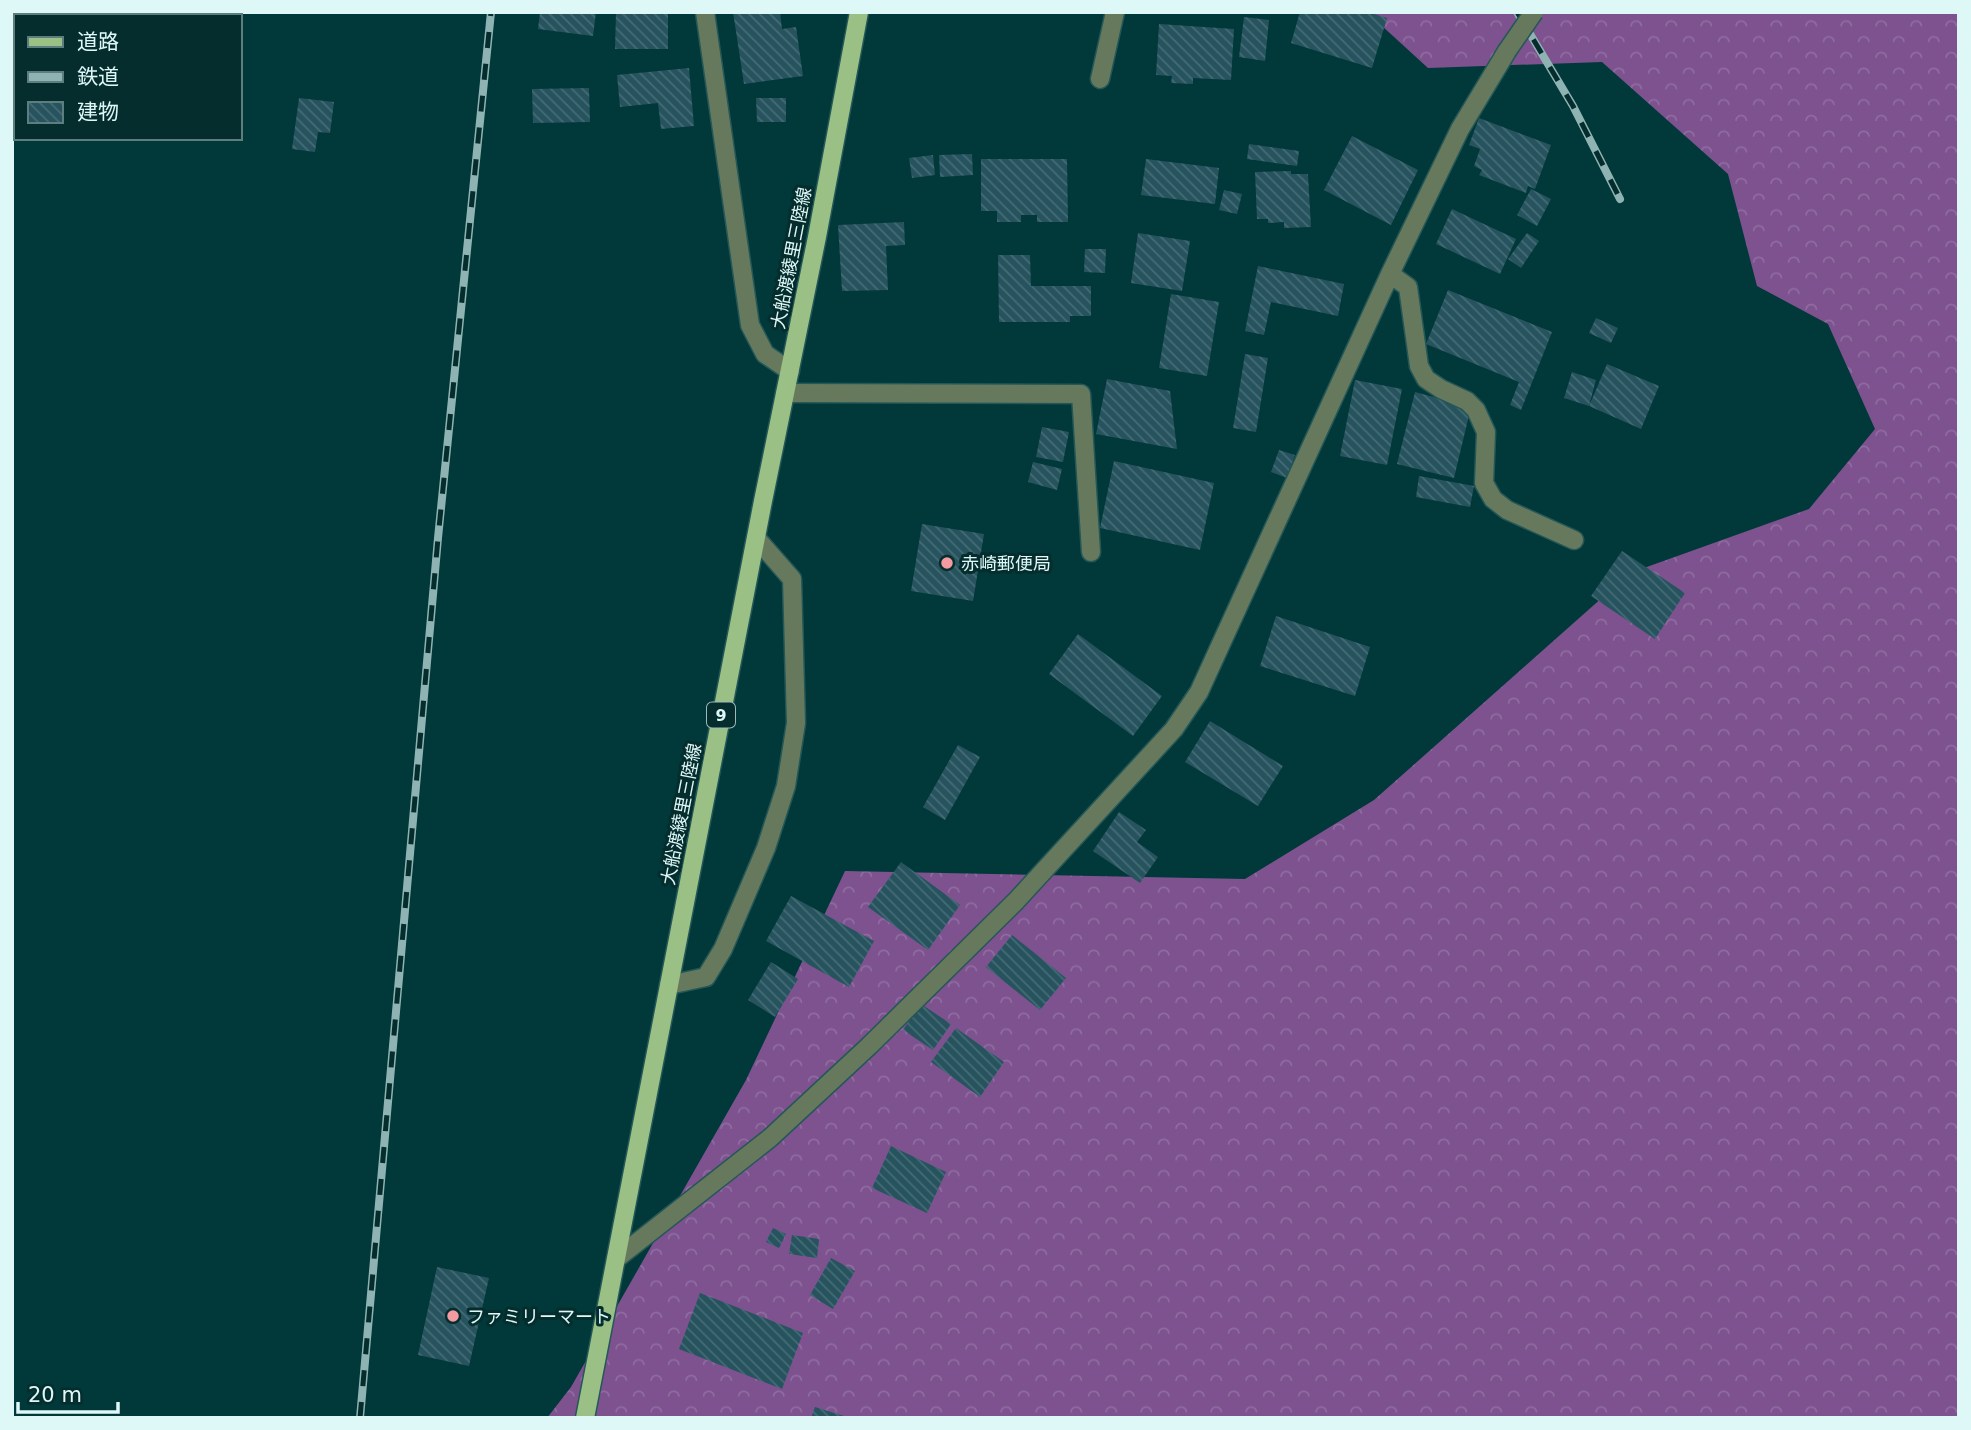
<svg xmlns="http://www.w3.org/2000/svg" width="1971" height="1430" font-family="'DejaVu Sans','Noto Sans JP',sans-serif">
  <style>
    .forest { fill: url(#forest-crowns) }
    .building { fill: url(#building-back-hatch) }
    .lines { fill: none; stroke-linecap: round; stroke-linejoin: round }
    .minor-casing { stroke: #245757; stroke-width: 21 }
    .major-casing { stroke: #245757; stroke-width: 21 }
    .minor { stroke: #66795d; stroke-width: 18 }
    .major { stroke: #9ac086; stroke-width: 18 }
    .rail-casing { stroke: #8fb3b3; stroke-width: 8 }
    .rail { stroke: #062d2d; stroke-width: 5; stroke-dasharray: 16; stroke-linecap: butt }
    .minor-bridge-casing { stroke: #245757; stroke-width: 21; stroke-linecap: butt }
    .minor-bridge { stroke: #66795d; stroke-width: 18 }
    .poi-dot { fill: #f49aa1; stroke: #062d2d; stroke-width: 2.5 }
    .labels { text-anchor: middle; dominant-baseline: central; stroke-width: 6; stroke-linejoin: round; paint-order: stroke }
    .shield { fill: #062d2d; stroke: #9dbaba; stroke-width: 2 }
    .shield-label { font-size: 16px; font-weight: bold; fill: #def7f7 }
    .street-label { font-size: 18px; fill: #def7f7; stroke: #062d2d }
    .poi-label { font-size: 18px; fill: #def7f7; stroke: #062d2d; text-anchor: start }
  </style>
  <defs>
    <pattern id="forest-crowns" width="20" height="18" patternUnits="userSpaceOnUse" patternTransform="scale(1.75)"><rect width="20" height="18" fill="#7d528f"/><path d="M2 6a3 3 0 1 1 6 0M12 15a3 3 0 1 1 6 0" fill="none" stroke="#8f6ca0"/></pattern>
    <pattern id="building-back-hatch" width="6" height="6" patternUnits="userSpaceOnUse" patternTransform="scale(1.75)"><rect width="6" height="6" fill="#26535e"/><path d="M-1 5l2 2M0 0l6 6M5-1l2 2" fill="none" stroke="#456c76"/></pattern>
  </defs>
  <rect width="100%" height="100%" fill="#013839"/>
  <path class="forest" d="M1370,12H1959V1418H547L571,1387L746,1080L845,871L1245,879L1374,800L1630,573L1809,509L1875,429L1828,324L1757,286L1728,174L1602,62L1428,68L1370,15Z"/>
  <path class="building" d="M540,12H596L593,36L538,29Z
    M616,12H668V49H615Z
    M733,12H780L782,29L796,27L803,76L744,84Z
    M1300,12H1368L1387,18L1372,68L1291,43Z
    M1244,17L1269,20L1265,61L1239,57Z
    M1159,24L1234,29L1231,80L1193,78V84L1171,83L1172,76L1156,75Z
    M689,68L694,126L661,129L658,103L620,107L617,75Z
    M589,88L590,122L533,123L532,89Z
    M299,98L334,102L330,133L318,132L315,152L292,149Z
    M756,98H786V122H757Z
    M1479,118L1551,145L1535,189L1528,186L1526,193L1479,175L1482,170L1474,166L1480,149L1469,145Z
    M1352,136L1418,170L1391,225L1324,190Z
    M1249,144L1299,151L1297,166L1247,159Z
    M972,154L973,175L940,177L939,155Z
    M933,155L935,175L912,178L909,158Z
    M981,159H1067L1068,222H1037V215H1021V222H997V211H981Z
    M1146,159L1219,168L1215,204L1141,195Z
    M1291,171V174H1308L1311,227L1284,228V222L1268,223V219H1257L1255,172Z
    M1531,189L1551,199L1537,226L1517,215Z
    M1224,190L1242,194L1237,214L1219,210Z
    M1452,209L1516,239L1500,274L1436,244Z
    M904,222L905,245L886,246L888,290L842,291L838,225Z
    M1138,233L1190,241L1182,291L1131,283Z
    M1527,233L1539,241L1521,268L1508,259Z
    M1085,249H1106L1105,273L1084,272Z
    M998,255H1030L1031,286H1091V316H1070V322H999Z
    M1258,266L1344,284L1338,316L1271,302L1264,335L1245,331Z
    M1448,290L1552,332L1521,410L1510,405L1519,382L1426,344Z
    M1171,294L1219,302L1207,376L1159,368Z
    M1596,318L1618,328L1611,343L1589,333Z
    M1245,354L1268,358L1256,432L1233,428Z
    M1607,364L1659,386L1641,429L1589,406Z
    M1572,372L1596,380L1589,406L1564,398Z
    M1107,379L1170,391L1177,449L1096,434Z
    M1355,380L1402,389L1387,465L1340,456Z
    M1415,392L1471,407L1454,478L1397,464Z
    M1042,427L1069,432L1063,462L1036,457Z
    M1279,450L1295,455L1287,478L1271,472Z
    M1114,461L1214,483L1200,550L1100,528Z
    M1033,462L1062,469L1057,490L1028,482Z
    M1419,476L1474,486L1470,507L1416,497Z
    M922,524L984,534L973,601L911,591Z
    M1622,551L1685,593L1655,639L1591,596Z
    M1276,616L1370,647L1355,696L1260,666Z
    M1078,634L1162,696L1133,736L1049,674Z
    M1210,721L1283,766L1258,806L1185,762Z
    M958,745L980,757L945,820L923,807Z
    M1119,812L1146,830L1137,842L1158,857L1140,883L1093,851Z
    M901,862L960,905L928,950L868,907Z
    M791,896L874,941L849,987L766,941Z
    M1012,935L1066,978L1040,1010L986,967Z
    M771,962L798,979L775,1017L748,1000Z
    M921,1004L951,1024L933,1050L903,1030Z
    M956,1028L1004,1062L980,1097L931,1062Z
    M891,1146L946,1172L927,1213L872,1188Z
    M773,1228L786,1234L779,1248L766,1242Z
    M792,1235L819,1239L817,1258L789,1254Z
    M831,1258L855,1271L833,1309L810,1295Z
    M437,1267L489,1278L469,1366L418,1355Z
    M700,1293L803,1333L782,1389L679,1349Z
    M815,1407L847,1417V1418H811Z"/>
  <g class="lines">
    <defs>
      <path id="minor" d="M705,12L750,325L765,354L790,371
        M1100,79L1115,12
        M1390,274L1408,287L1419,366L1426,379L1441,389L1467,401L1476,410L1486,432L1484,483L1493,499L1507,510L1574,540
        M785,393L1081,394L1091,552
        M669,985L706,977L723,949L766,848L786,786L796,723L792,579L756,538
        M616,1259L770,1138L869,1046L1016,901L1174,729L1199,692L1390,274L1460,129L1507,51"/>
      <path id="major" d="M585,1418L763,501L817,237L859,12"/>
    </defs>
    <use href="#minor" class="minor-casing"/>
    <use href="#major" class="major-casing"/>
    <use href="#minor" class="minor"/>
    <use href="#major" class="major"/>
    <defs>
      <path id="rail" d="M1517,12L1573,106L1620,199
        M360,1418L438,538L491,12"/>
    </defs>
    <use href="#rail" class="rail-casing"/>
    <use href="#rail" class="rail"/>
    <defs>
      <path id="minor-bridge" d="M1507,51L1534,12"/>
    </defs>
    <use href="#minor-bridge" class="minor-bridge-casing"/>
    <use href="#minor-bridge" class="minor-bridge"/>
  </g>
  <g class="poi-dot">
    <circle cx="947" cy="563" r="7"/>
    <circle cx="453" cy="1316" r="7"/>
  </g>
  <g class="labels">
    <rect class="shield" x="707" y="702.5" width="28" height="25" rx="5"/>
    <g class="shield-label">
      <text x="721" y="715">9</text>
    </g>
    <g class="street-label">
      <text transform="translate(791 258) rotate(-79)">大船渡綾里三陸線</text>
      <text transform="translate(681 814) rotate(-79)">大船渡綾里三陸線</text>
    </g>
    <g class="poi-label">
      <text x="961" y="563">赤崎郵便局</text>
      <text x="467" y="1316">ファミリーマート</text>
    </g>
  </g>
  <rect width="1971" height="1430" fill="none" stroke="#def7f7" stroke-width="28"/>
  <rect x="14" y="14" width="228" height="126" fill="#062d2d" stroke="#5c7e7e" stroke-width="2"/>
  <rect x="28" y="37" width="35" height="10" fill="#9ac086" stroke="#5c7e7e" stroke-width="2"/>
  <text x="77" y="49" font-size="21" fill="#def7f7">道路</text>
  <rect x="28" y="72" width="35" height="10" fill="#8fb3b3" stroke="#5c7e7e" stroke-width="2"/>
  <text x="77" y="84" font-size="21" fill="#def7f7">鉄道</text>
  <rect x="28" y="102" width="35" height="21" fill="url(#building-back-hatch)" stroke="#5c7e7e" stroke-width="2"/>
  <text x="77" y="119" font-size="21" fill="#def7f7">建物</text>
  <path d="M18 1402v10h100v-10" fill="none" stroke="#def7f7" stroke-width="3.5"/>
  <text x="28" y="1402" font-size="21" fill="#def7f7" stroke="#062d2d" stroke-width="5" paint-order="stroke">20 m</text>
</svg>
